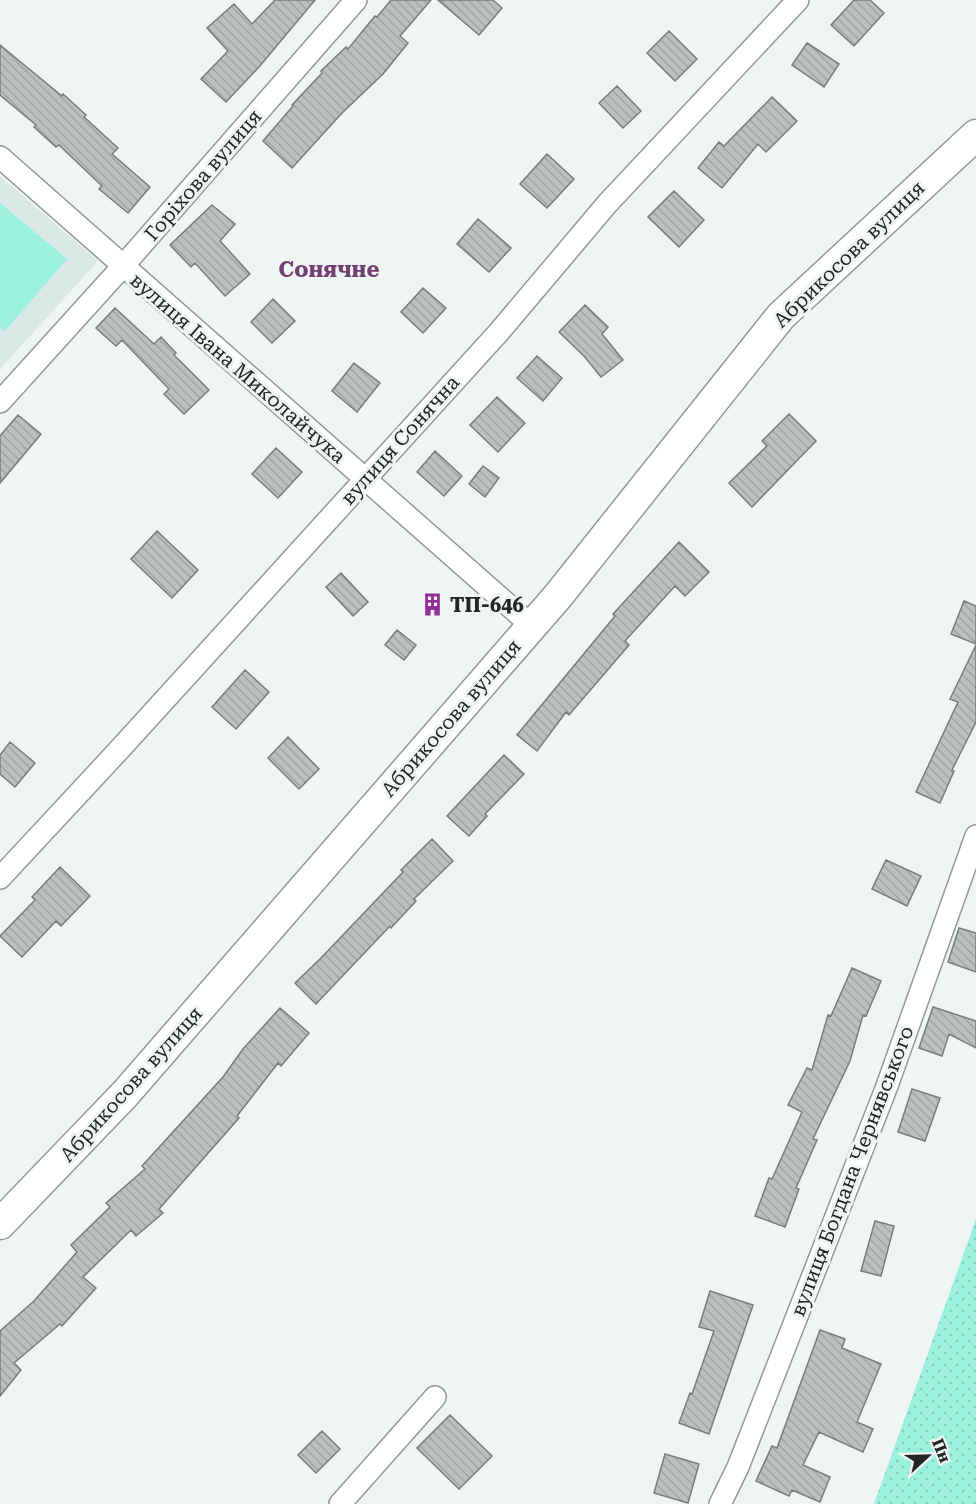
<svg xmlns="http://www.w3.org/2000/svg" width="976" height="1504" font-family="'Roboto Serif',serif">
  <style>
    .built { fill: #dae9e5 }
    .green { fill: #9bf1db }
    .garden { fill: url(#garden-dots) }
    .building { fill: url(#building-back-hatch); stroke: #777d7b; stroke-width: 1.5 }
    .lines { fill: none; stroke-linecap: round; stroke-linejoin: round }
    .street-casing { stroke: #949997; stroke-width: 24 }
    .secondary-casing { stroke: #949997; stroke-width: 33 }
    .street { stroke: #fff; stroke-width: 21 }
    .secondary { stroke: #fff; stroke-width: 30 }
    .labels { text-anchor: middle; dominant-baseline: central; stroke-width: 6; stroke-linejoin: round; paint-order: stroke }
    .street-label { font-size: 20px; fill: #242626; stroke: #eff5f3 }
    .poi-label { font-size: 20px; font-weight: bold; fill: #242626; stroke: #eff5f3; text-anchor: start }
    .quarter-label { font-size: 22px; font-weight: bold; fill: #724073; stroke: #eff5f3 }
  </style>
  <defs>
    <pattern id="garden-dots" width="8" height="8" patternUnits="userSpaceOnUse" patternTransform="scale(1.5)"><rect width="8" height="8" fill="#9bf1db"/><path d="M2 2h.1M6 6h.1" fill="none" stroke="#85cebc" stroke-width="1.8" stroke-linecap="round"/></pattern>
    <pattern id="building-back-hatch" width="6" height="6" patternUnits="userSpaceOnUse" patternTransform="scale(1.5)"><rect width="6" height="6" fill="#bcc1c0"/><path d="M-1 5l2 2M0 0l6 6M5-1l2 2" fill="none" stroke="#a1a6a5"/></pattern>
  </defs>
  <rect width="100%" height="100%" fill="#eff5f3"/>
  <path class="built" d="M0,176L98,261L0,369Z"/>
  <path class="green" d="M0,203L67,259L5,331L0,327Z"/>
  <path class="garden" d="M976,1219V1504H874Z"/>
  <path class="building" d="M275,0H315L259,67L226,102L201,79L228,51L207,28L234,4L252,24Z
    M391,0H431L400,36L408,43L383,74L342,113L292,168L263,141L293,106L292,105L322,73L321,71L346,47L348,49L375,16L377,17Z
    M438,0H493L502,8L479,35Z
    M854,0H870L884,13L854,46L831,25Z
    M669,31L697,59L675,81L647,53Z
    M807,43L839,64L824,87L792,65Z
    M0,45L62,96L63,94L86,115L84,117L118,148L112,154L150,187L128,213L99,189L102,186L59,145L56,147L34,127L36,125L0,95Z
    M617,86L641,111L623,128L599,103Z
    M772,97L797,121L766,152L758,144L722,188L698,168L719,142L724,146Z
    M547,154L574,179L547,208L520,184Z
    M674,191L704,220L679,247L648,217Z
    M212,205L235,224L220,241L250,274L225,296L195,263L191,267L170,245Z
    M478,219L511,248L489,272L457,244Z
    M423,288L446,308L423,333L401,312Z
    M273,299L295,321L272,343L251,322Z
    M585,305L608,327L602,334L623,360L601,377L584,356L559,332Z
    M115,308L154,344L161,337L176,353L174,355L209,390L184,414L164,394L169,389L122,340L116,346L96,328Z
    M537,356L562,378L543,401L517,378Z
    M354,363L380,383L357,412L332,391Z
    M497,397L525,423L498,452L470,425Z
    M789,414L816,441L752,507L729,483L767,446L762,441Z
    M18,415L41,434L0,483V436Z
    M276,448L302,472L278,498L252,474Z
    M435,451L462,476L444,496L417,472Z
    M483,466L499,478L485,497L469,484Z
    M157,531L198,570L172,598L131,559Z
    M679,542L709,572L685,596L675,586L625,641L629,645L569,715L566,712L537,751L517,735L615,616L613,614Z
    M341,573L368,602L353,616L326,587Z
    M964,601L976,606V644L951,634Z
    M397,630L416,645L404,660L385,645Z
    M976,645V722L952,770L954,771L940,803L916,792L958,702L950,699Z
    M245,670L269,692L236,729L212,707Z
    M288,737L319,769L299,789L268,758Z
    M10,742L35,763L15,787L0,774V755Z
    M504,755L524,774L485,814L487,816L469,836L447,816Z
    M432,839L453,861L414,899L416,901L391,928L390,926L316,1004L295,983L321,958L403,872L401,870Z
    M886,860L921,876L907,906L872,889Z
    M60,867L90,896L61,926L56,921L22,957L0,936L35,900L32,897Z
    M959,928L976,933V972L948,962Z
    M852,968L881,981L866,1016L863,1015L850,1061L813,1139L817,1140L796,1188L799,1189L785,1227L755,1216L769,1178L772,1179L802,1112L788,1105L807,1068L812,1070L828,1015L831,1016Z
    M933,1007L976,1021V1048L949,1034L942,1056L919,1048Z
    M280,1008L309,1033L281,1066L278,1063L237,1116L239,1118L159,1209L163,1213L136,1236L131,1230L83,1277L96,1288L62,1326L60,1324L14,1363L21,1370L0,1396V1331L34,1301L77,1252L71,1245L110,1207L106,1203L145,1169L142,1166L223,1077L243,1049Z
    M912,1089L940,1098L925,1141L898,1132Z
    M875,1221L894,1226L881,1276L861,1271Z
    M710,1291L753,1305L709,1434L679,1423L690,1393L692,1394L714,1331L699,1327Z
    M820,1330L845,1339L842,1348L881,1364L857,1422L873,1429L863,1452L819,1432L803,1465L830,1477L820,1502L792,1490L789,1496L756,1481L772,1446L777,1448Z
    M450,1415L492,1456L459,1489L417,1448Z
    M322,1431L340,1449L316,1473L298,1455Z
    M665,1454L699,1464L688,1503L654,1493Z"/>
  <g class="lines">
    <defs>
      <path id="street" d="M0,157L531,625
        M0,402L123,266L356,0
        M0,878L119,750L499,332L607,204L798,0
        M340,1504L435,1397
        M720,1504L738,1467L887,1086L976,836"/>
      <path id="secondary" d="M0,1224L125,1094L558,596L781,316L976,135"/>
    </defs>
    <use href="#street" class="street-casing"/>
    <use href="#secondary" class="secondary-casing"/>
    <use href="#street" class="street"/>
    <use href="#secondary" class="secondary"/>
  </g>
  <defs>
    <symbol id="building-bare" viewBox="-9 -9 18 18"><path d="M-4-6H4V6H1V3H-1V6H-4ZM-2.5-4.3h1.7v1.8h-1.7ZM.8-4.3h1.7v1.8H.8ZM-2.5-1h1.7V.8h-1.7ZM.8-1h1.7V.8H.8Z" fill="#933097" stroke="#eff5f3" stroke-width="2.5" paint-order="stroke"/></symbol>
  </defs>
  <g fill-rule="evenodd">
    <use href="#building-bare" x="416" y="588" width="33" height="33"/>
  </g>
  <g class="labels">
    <g class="street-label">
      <text transform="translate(203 175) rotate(-49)">Горіхова вулиця</text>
      <text transform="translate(849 254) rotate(-44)">Абрикосова вулиця</text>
      <text transform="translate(238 368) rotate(41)">вулиця Івана Миколайчука</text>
      <text transform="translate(400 440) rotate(-48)">вулиця Сонячна</text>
      <text transform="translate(451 718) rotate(-49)">Абрикосова вулиця</text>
      <text transform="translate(131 1084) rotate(-48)">Абрикосова вулиця</text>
      <text transform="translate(852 1171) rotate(-69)">вулиця Богдана Чернявського</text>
    </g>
    <g class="poi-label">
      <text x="450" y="605">ТП-646</text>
    </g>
    <g class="quarter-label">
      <text x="329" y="269">Сонячне</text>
    </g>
  </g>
  <g transform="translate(928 1456) rotate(68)" stroke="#eff5f3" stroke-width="4.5" paint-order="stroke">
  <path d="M0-4.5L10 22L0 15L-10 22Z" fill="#242626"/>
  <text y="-9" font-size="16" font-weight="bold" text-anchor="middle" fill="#242626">Пн</text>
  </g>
</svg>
